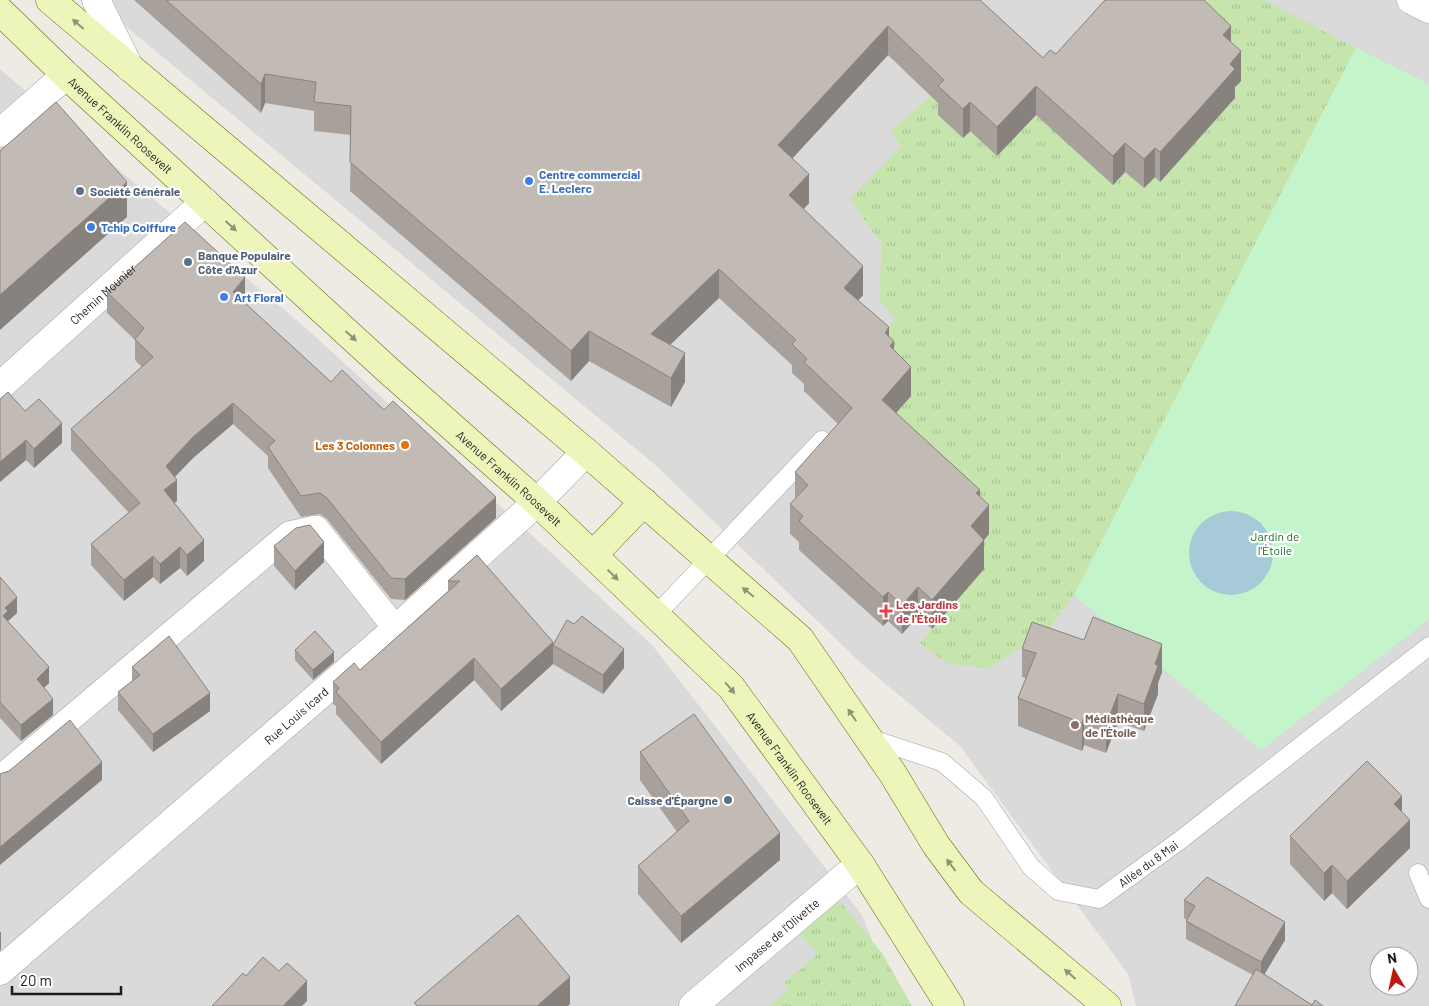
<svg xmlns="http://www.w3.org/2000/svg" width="1429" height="1006" font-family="Barlow,sans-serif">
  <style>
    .residential { fill: #dbdada; fill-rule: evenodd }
    .grass { fill: url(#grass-tufts) }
    .park { fill: #c4f5ca }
    .water { fill: #a7cad8 }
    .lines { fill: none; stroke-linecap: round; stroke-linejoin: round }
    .service-casing { stroke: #a4a4a4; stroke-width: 19 }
    .pedestrian-casing { stroke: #a4a4a4; stroke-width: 26 }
    .minor-casing { stroke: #a4a4a4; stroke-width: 29 }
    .secondary-casing { stroke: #5c6c0d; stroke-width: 29 }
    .service { stroke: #fff; stroke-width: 18 }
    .pedestrian { stroke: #fff; stroke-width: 25 }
    .minor { stroke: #fff; stroke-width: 28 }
    .secondary { stroke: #eef5bb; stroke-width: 28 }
    .wall { fill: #a7a09b }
    .shaded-wall { fill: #88827e }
    .building { fill: #c2bab4; stroke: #88827e }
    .oneway { fill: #909474 }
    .shop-dot { fill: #3f7fe0; stroke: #fff; stroke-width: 2 }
    .service-dot { fill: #5c6f8a; stroke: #fff; stroke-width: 2 }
    .food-dot { fill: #e8710a; stroke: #fff; stroke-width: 2 }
    .health-dot { fill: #e0444e; stroke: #fff; stroke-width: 2 }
    .education-dot { fill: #8d6e63; stroke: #fff; stroke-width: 2 }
    .labels { text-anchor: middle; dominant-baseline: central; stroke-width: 4.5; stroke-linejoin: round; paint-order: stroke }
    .street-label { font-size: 12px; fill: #1d1d1d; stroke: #fff }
    .shop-label { font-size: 12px; font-weight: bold; fill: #366cbe; stroke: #fff; text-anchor: start }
    .service-label { font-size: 12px; font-weight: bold; fill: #4e5e75; stroke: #fff; text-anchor: start }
    .food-label { font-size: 12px; font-weight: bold; fill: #c56008; stroke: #fff; text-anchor: end }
    .park-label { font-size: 12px; fill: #137321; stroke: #fff }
    .health-label { font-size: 12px; font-weight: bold; fill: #be3a42; stroke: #fff; text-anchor: start }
    .education-label { font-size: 12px; font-weight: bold; fill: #785e54; stroke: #fff; text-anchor: start }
  </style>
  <defs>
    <pattern id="grass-tufts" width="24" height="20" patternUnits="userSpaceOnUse" patternTransform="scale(1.25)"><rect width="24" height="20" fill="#c5e5ad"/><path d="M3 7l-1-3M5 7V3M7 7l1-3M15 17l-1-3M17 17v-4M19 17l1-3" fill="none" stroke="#a9c494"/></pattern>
  </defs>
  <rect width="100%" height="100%" fill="#eeebe4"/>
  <path class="residential" d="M94,0H1429V1006H1136L1128,974L960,746L863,665L653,463ZM1379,956H1409V986H1379Z
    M0,69L308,330L652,645L862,915L898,1006H0Z"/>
  <path class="grass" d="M1174,0H1264L1356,48L1074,595L1046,632L989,668L948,664L920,643L943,616L938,610L893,439L871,343L896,319L879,299L882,245L850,199L901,146L891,131L931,96L945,109L963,138L970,131L997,156L1049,101L1144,188L1155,177L1160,181L1235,98Z
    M841,903L882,953L912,1006H769L789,989L784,983L818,954L797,931L822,910Z"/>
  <path class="park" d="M1356,48L1429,84V619L1261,750L1074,595Z"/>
  <path class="water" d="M1189 553a42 42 0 1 1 84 0a42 42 0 1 1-84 0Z"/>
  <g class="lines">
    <defs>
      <g id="service">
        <path d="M655,616L822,440"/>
        <path id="s1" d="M869,738L942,762L984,798L1031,867L1058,891L1099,899L1179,841L1429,646"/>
        <path d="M1418,873L1429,899"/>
      </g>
      <path id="pedestrian" d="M0,778L289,534L316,528L396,629"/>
      <g id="minor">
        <path d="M96,0L129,67"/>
        <path d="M1411,0L1429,9"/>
        <path d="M0,133L66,75"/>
        <path id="s2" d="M0,386L205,202"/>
        <path id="s3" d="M0,971L396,629L537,502L586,452"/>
        <path id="s4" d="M693,1006L860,864"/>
      </g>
      <g id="secondary">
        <path d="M50,0L586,452L800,639L893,774L936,845L971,892L1107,1006"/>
        <path id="s5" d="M0,11L66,75L389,371L537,502L731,687L860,864L950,1006"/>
        <path d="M593,555L644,502"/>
      </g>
    </defs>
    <use href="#service" class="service-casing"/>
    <use href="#pedestrian" class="pedestrian-casing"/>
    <use href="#minor" class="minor-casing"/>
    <use href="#secondary" class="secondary-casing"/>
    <use href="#service" class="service"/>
    <use href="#pedestrian" class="pedestrian"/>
    <use href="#minor" class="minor"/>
    <use href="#secondary" class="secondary"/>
  </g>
  <path class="wall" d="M134,0H980L1043,58L1056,54L1231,43L1241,81L1235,87V98L1194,144L1160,182L1155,177L1144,188L1125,172L1113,185L1036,115L997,156L970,131L963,138L938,115V103L888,55L792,158L809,203L804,209L863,295L858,300L889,337L911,396L896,413L980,496L989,534L984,540V569L932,629L918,616L902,634L888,621L883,626L799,550V542L790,534V504L795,499V472L838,424L804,391V384L792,373V365L719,298L670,345L685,382L671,407L589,361L571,381L350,191L351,135L314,131V111L265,103L261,113Z
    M107,292L245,298L243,301L331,382L496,518L405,600L391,599L327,519L320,514L301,517L268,468V456L233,424L193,458L175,477L177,501L174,503L204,561L187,576L180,568L160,584L153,577L124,601L91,565V544L129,513L71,450V429L142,367L135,360V340L107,313Z
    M25,411L62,443L34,468L26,460Z
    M274,546L324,562L295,590L274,566Z
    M477,555L553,645L624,668L603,694L553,664L501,711L474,680L381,764L336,714V706L333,704V682L360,670L448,591V581Z
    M0,577L17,613L8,621V622L49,683L44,688L53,715L21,741L0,718Z
    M1022,649L1162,672L1158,683V694L1144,731L1118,722L1106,753L1084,745L1082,751L1018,726V698L1026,678L1022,677Z
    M295,650L334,662L313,680L295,660Z
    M132,667L210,711L153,752L118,710V692L132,681Z
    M640,752L780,860L681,943L638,894V866L677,832L640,780Z
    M1402,812L1410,848L1347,909L1332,893L1324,901L1290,864V836Z
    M1184,900L1285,940L1264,974L1312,1005L1235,1006L1253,975L1186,939V921L1187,920L1184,918Z"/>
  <path class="shaded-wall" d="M888,26V55L778,174V145Z
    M1231,26V55L1223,35Z
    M1241,51V81L1235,87V98L1160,182V152L1230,64Z
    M265,74V103L261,113V84Z
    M1036,86V115L997,156V127Z
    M970,102V131L963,138V109Z
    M1125,143V172L1113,185V156Z
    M1155,148V177L1144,188V159Z
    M809,174V203L789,224V195Z
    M127,182V217L0,330V295Z
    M863,266V295L844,317V288Z
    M719,269V298L651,363V334Z
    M245,277V298L233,312V292Z
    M889,327V356L885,333Z
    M589,331V361L571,381V351Z
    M894,341V370L890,346Z
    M685,353V382L671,407V378Z
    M911,367V396L882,429V400Z
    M233,403V424L193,458L166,486V466L193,437Z
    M62,423V443L34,468V449Z
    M26,440V460L0,482V462Z
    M177,480V501L164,511V490Z
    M980,490V516L989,505V534L984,540V569L932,629V600L971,526L976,493Z
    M496,497V518L405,600V579Z
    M204,540V561L187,576V555Z
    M324,542V562L295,590V571Z
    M180,547V568L160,584V564Z
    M153,556V577L124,601V580Z
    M918,587V616L902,634V605Z
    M888,592V621L883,626V597Z
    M17,597V613L8,621V627L3,616L5,608Z
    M553,642V664L501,711V689Z
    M1162,644V672L1158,683V694L1144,731V704L1155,664Z
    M624,649V668L603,694V675Z
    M334,652V662L313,680V670Z
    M474,658V680L381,764V742Z
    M49,667V683L37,694V679Z
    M210,693V711L153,752V734Z
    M1118,694V722L1106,753V725Z
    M53,699V715L21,741V725Z
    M1084,717V745L1082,751V723Z
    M102,762V780L0,865V847Z
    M1402,796V824L1394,804Z
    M1410,820V848L1347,909V881Z
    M780,833V860L681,943V916Z
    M1332,865V893L1324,901V873Z
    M1285,922V940L1261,980V962Z
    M0,932H1V950H0Z
    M570,977V1004L568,1006H537Z
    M307,981V1001L302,1006H283Z"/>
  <path class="building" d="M166,0H980L1043,58L1050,50L1056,54L1105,0H1204L1231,26L1223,35L1241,51L1230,64L1235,69L1194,115L1160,152L1155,148L1144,159L1125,143L1113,156L1036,86L997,127L970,102L963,109L938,86L944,80L888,26L778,145L809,174L789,195L863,266L844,288L889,327L885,333L894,341L890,346L911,367L882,400L980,490L976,493L989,505L971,526L984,540L932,600L918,587L902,605L888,592L883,597L799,521L803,516L790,504L808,485L795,472L852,408L804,362L807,359L792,344L796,340L719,269L651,334L685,353L671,378L589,331L571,351L350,162L351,106L314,102L316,82L265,74L261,84Z
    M56,102L127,182L0,295V151Z
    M185,222L245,277L233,292L331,382L342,370L384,410L393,401L496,497L405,579L391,578L327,498L320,493L301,496L268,447L275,441L233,403L193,437L166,466L177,480L164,490L204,540L187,555L180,547L160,564L153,556L124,580L91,544L140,503L71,429L153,357L135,339L144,328L107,292Z
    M8,392L25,411L39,399L62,423L34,449L26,440L0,462V399Z
    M310,525L324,542L295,571L274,546L296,528Z
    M477,555L553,642L501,689L474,658L381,742L336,692L339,688L333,682L354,663L360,670L460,581H448Z
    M0,577L17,597L5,608L8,611L3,616L49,667L37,679L53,699L21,725L0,702Z
    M582,616L624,649L603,675L553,645L567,620L574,624Z
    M1093,617L1162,644L1155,664L1158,666L1144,704L1118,694L1106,725L1084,717L1082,723L1018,698L1036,653L1022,649L1032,622L1084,640Z
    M315,631L334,652L313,670L295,650Z
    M169,636L210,693L153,734L118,692L140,675L132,667Z
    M694,714L780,833L681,916L638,866L689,821L640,752Z
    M70,720L102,762L0,847V774L9,771Z
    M1367,761L1402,796L1394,804L1410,820L1347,881L1332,865L1324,873L1290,836Z
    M1207,877L1285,922L1261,962L1186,921L1195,906L1184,900Z
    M518,915L570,977L537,1006H417L414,1003Z
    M263,957L279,971L287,963L307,981L283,1006H212L243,973L246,976Z
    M1256,969L1312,1005L1315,1000L1323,1006H1235Z"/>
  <defs><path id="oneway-solid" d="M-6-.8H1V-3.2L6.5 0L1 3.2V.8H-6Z" transform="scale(1.25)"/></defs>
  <g class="oneway">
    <use href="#oneway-solid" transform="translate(78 24) rotate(-139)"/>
    <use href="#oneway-solid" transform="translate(231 226) rotate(42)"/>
    <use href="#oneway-solid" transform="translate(351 336) rotate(42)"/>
    <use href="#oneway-solid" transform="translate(613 575) rotate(44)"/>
    <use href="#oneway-solid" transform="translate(748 592) rotate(-141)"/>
    <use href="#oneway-solid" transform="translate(730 688) rotate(49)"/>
    <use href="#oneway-solid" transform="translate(852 715) rotate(-124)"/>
    <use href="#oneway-solid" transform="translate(951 865) rotate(-127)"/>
    <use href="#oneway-solid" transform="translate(1070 974) rotate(-139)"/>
  </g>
  <g class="shop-dot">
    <circle cx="529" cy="181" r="5"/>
    <circle cx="91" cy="227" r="5"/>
    <circle cx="224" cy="297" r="5"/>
  </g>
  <g class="service-dot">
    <circle cx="80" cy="191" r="5"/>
    <circle cx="188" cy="262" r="5"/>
    <circle cx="728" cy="800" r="5"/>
  </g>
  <circle class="food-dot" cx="405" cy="445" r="5"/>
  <path class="health-dot" d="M883.5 603.5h5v5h5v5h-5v5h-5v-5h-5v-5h5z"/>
  <circle class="education-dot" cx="1075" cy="725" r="5"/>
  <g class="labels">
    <g class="street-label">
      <text stroke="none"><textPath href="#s5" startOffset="166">Avenue Franklin Roosevelt</textPath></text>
      <text stroke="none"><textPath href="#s2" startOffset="138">Chemin Mounier</textPath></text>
      <text stroke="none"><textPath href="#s5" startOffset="691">Avenue Franklin Roosevelt</textPath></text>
      <text stroke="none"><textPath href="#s3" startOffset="391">Rue Louis Icard</textPath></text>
      <text stroke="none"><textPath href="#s5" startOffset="1096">Avenue Franklin Roosevelt</textPath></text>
      <text stroke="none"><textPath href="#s1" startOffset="354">Allée du 8 Mai</textPath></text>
      <text stroke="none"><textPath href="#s4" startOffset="110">Impasse de l'Olivette</textPath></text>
    </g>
    <g class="shop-label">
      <text x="539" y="174">Centre commercial<tspan x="539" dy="14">E. Leclerc</tspan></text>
      <text x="101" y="227">Tchip Coiffure</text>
      <text x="234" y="297">Art Floral</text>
    </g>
    <g class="service-label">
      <text x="90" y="191">Société Générale</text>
      <text x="198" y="255">Banque Populaire<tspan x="198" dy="14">Côte d'Azur</tspan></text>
      <text x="718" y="800" text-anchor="end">Caisse d'Épargne</text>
    </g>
    <g class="food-label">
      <text x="395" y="445">Les 3 Colonnes</text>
    </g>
    <g class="park-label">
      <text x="1275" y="536">Jardin de<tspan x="1275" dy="14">l'Étoile</tspan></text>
    </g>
    <g class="health-label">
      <text x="896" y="604">Les Jardins<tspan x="896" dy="14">de l'Étoile</tspan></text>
    </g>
    <g class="education-label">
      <text x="1085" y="718">Médiathèque<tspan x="1085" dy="14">de l'Étoile</tspan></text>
    </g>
  </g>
  <g transform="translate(1394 971) rotate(351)"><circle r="24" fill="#ffffff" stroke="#a5a5a5"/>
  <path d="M0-4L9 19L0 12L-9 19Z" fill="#bc190e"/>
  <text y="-8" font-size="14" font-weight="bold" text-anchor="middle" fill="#1d1d1d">N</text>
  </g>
  <path d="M12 986v8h109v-8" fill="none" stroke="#1d1d1d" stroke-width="2.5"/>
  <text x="20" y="986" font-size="15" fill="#1d1d1d" stroke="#ffffff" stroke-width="4" paint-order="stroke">20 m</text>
</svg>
